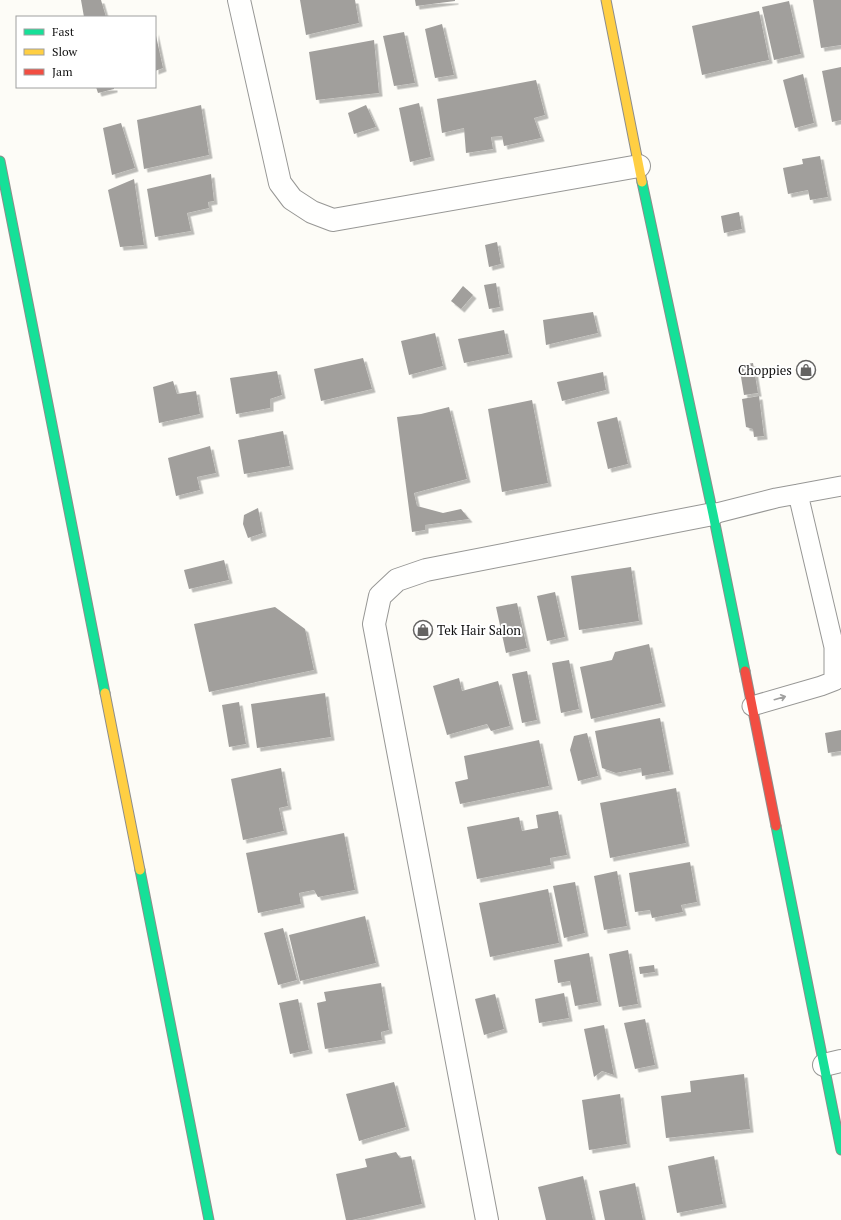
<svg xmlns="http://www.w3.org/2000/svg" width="841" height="1220" font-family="'PT Serif',serif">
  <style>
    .building { fill: #a19f9c; filter: url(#shadow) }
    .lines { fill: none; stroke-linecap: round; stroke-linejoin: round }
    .lane-casing { stroke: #979795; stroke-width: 21 }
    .street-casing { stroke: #979795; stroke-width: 24 }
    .fast-casing { stroke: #8e8d8b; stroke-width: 11 }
    .slow-casing { stroke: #8e8d8b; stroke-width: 11 }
    .jam-casing { stroke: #8e8d8b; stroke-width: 11 }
    .lane { stroke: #fffffe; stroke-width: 19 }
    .street { stroke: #fffffe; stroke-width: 22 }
    .fast { stroke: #16e098; stroke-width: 9 }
    .slow { stroke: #ffcf43; stroke-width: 9 }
    .jam { stroke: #f24e42; stroke-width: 9 }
    .oneway { stroke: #a0a09f }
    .labels { text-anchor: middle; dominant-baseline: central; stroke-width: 4; stroke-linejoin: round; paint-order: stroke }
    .poi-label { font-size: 13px; fill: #111; stroke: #fff; text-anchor: end }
  </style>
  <defs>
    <filter id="shadow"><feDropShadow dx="3.5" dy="3.5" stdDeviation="0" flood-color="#0004"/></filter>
  </defs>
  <rect width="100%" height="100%" fill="#fdfcf7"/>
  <path class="building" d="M81,0H101L106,17H84Z
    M300,0H355L359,23L306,35Z
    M415,0H455V1L416,6Z
    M813,0H841V45L821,48Z
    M789,1L801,54L774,60L762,7Z
    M759,11L769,60L702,75L692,26Z
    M442,24L454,75L435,78L425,29Z
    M155,31L163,68L155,71Z
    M404,32L415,83L394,86L383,36Z
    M374,40L379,93L316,100L309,52Z
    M841,67V120L832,122L822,71Z
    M803,74L814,123L795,128L783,80Z
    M536,80L545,115L534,118L541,138L504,146L502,136L491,137L493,149L466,153L464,128L442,133L437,99Z
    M96,87H114V89L98,93Z
    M419,103L431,157L410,162L399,108Z
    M201,105L209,155L144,169L137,120Z
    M366,105L376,127L354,134L348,113Z
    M121,123L135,168L112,175L103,128Z
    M820,156L828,197L810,200L808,190L788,194L783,168L803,164L802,159Z
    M211,174L214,201L208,202L209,208L187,213L191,231L155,237L147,189Z
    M134,179L144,245L120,247L108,190Z
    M739,212L742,229L724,233L721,216Z
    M497,242L501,264L489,267L485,245Z
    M496,283L500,307L489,309L484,285Z
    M463,286L473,295L461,309L451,301Z
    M593,312L598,333L546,345L543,320Z
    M504,330L509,354L464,363L458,339Z
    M435,333L443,366L409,375L401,341Z
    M363,358L372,389L321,401L314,369Z
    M753,363L758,393L744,395L739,365Z
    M277,371L282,395L270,399V408L236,414L230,378Z
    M603,372L606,390L562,401L557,382Z
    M173,381L177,394L196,391L200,414L159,423L153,387Z
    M759,396L764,436L754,437L753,429L746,427L742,399Z
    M532,400L548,483L502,492L488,409Z
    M449,407L467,479L414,493L417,506L443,513L461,509L469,519L425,525V530L412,532L397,417L421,414Z
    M617,417L628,464L608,469L597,422Z
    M283,431L290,466L244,474L238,440Z
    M210,446L216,473L197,477L200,490L176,496L168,458Z
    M258,508L263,533L248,538L243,524L244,515Z
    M224,560L229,580L189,589L184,570Z
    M631,567L639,621L579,630L571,576Z
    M555,592L565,637L547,641L537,596Z
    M517,603L527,648L506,653L496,607Z
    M275,607L305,629L314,670L209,692L194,624Z
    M649,644L662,703L591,719L580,667L612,660L615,652Z
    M569,660L579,709L561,713L552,663Z
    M527,671L537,720L522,723L512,674Z
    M459,678L462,691L498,681L510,726L491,731L487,724L447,735L433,686Z
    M325,693L331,737L257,748L251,704Z
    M239,702L246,744L229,747L222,705Z
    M660,718L670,771L642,776L641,768L616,773L602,768L595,731Z
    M841,730V751L828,753L825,733Z
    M587,733L598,776L578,781L570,750L574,736Z
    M539,740L549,786L460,804L455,782L468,779L464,756Z
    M281,768L288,806L279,808L284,831L243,840L231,779Z
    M676,788L686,843L610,858L600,803Z
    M558,811L567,855L550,858L551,865L477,879L467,827L519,817L522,831L538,828L536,815Z
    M344,833L355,890L318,897L314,890L299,893L301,904L258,913L246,853Z
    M690,862L697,902L681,905L683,912L652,918L650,910L635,912L629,873Z
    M617,871L627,926L604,930L594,876Z
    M575,882L585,933L564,938L553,886Z
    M548,889L559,943L490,957L479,903Z
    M365,916L376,963L300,981L289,935Z
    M283,928L297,980L278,985L264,933Z
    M628,950L638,1004L619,1007L609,954Z
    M589,953L598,1002L575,1006L570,981L558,983L554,960Z
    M654,965L655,972L640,974L639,967Z
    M381,983L389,1030L381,1032L382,1040L325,1049L317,1003L326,1001L324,992Z
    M564,993L569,1018L539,1023L535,999Z
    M495,994L504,1029L484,1035L475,999Z
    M298,999L309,1050L290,1054L279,1003Z
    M645,1019L655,1065L635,1069L624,1023Z
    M604,1025L614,1075L602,1071L594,1077L584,1029Z
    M744,1074L750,1129L666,1138L661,1096L691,1092L690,1081Z
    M394,1082L406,1127L359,1141L346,1094Z
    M620,1094L627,1144L589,1150L582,1100Z
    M396,1152L400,1158L411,1156L422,1204L352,1220H346L336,1174L367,1167L365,1159Z
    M714,1156L723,1204L677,1213L668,1166Z
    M583,1176L593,1220H546L538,1187Z
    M635,1183L643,1220H605L599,1191Z"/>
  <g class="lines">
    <defs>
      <path id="lane" d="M798,494L841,486
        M713,514L776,498L798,494L834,647V681L821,686L752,706"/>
      <path id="street" d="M239,0L280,183L292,199L312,212L333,220L639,166
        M824,1065L841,1061
        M487,1220L374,624L380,596L397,580L426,570L713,514"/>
      <path id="fast" d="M0,161L105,693
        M642,182L713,514L745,671
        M776,826L841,1150
        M140,870L209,1220"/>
      <path id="slow" d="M606,0L642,182
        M105,693L140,870"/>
      <path id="jam" d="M745,671L776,826"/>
    </defs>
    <use href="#lane" class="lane-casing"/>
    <use href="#street" class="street-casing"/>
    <use href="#fast" class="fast-casing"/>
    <use href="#slow" class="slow-casing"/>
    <use href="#jam" class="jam-casing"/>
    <use href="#lane" class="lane"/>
    <use href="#street" class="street"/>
    <use href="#fast" class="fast"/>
    <use href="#slow" class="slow"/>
    <use href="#jam" class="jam"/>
  </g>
  <defs><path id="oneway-shaft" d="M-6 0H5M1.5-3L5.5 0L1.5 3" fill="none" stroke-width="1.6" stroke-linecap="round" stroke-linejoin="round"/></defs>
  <use class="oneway" href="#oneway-shaft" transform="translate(780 698) rotate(-16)"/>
  <defs>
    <symbol id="shop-ring" viewBox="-11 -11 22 22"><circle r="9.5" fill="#fff" stroke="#646362" stroke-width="1.5"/><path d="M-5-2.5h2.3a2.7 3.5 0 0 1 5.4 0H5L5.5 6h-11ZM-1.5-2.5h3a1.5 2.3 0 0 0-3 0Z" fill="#646362"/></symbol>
  </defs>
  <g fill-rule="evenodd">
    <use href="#shop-ring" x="795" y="359" width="22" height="22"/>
    <use href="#shop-ring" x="412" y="619" width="22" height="22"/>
  </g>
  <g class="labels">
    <g class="poi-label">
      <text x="792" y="370">Choppies</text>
      <text x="437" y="630" text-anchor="start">Tek Hair Salon</text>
    </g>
  </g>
  <rect x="16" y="16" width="140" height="72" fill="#ffffff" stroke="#a0a0a0"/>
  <rect x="24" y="29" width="20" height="6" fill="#16e098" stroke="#a0a0a0"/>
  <text x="52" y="36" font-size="12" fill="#111111">Fast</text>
  <rect x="24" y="49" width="20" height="6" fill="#ffcf43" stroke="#a0a0a0"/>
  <text x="52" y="56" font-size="12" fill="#111111">Slow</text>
  <rect x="24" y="69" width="20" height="6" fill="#f24e42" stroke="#a0a0a0"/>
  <text x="52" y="76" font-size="12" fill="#111111">Jam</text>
</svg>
